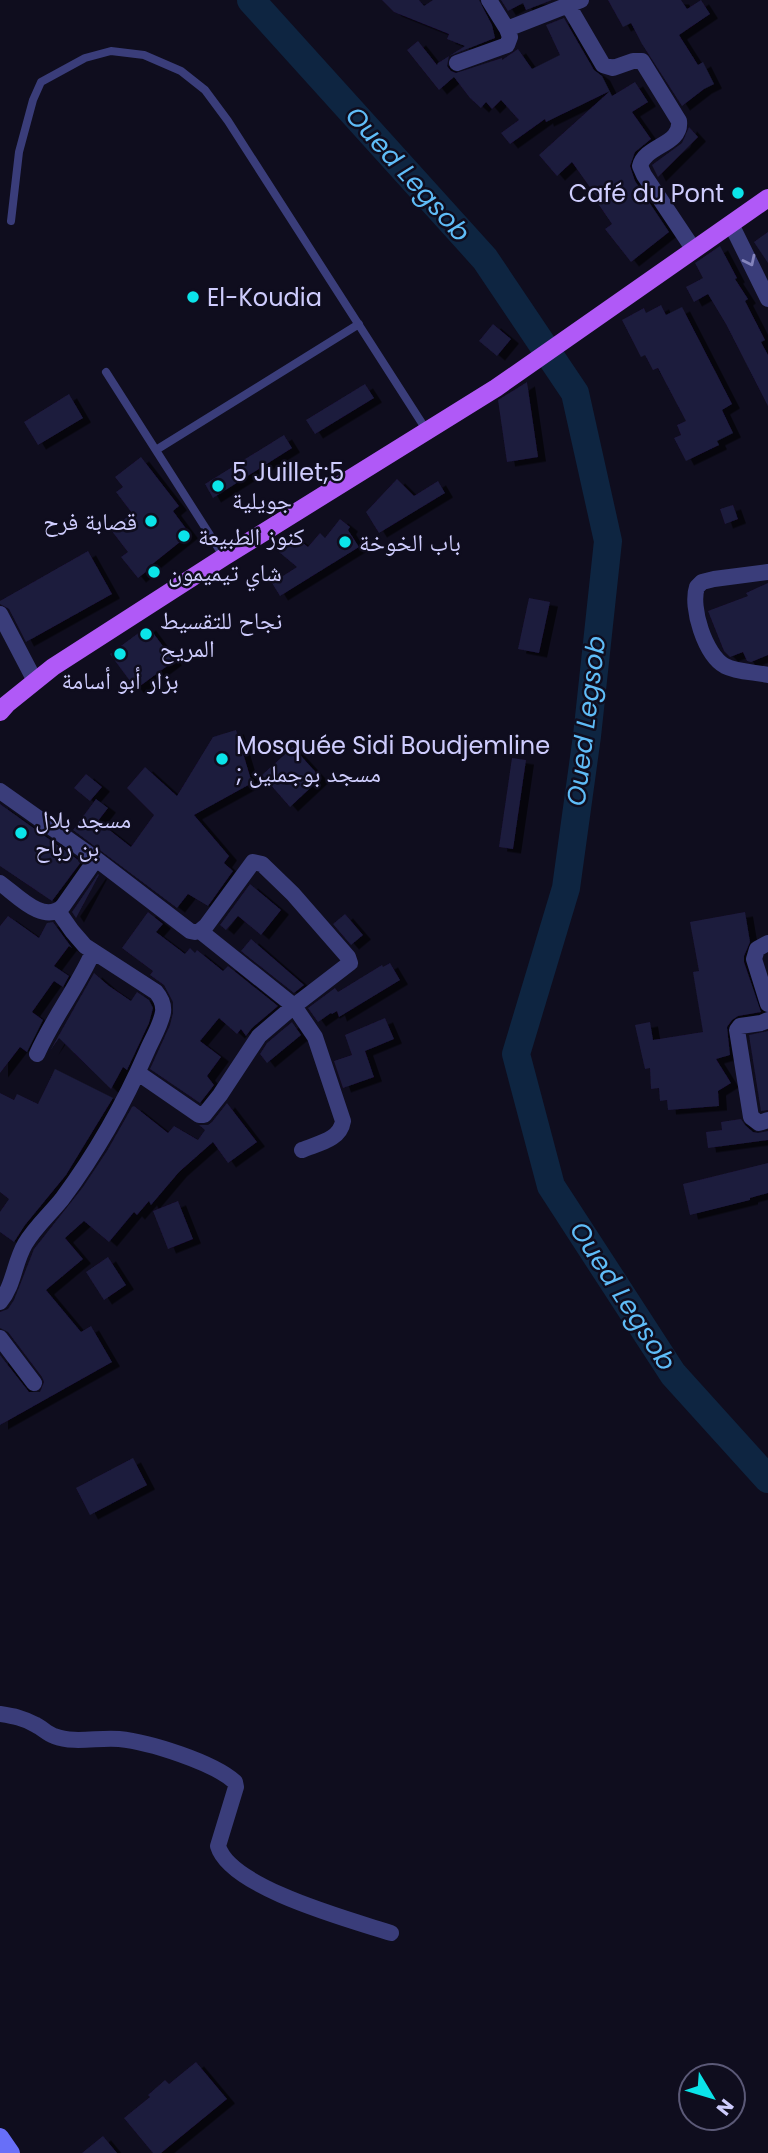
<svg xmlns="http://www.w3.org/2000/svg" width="768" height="2153" font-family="Poppins,'Noto Naskh Arabic',sans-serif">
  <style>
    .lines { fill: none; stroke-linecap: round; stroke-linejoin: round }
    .river { stroke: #0e2541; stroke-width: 28 }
    .building { fill: #1e1a3e; filter: url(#shadow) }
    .service { stroke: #3a3d7a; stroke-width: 8 }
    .minor { stroke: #3a3d7a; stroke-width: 16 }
    .secondary { stroke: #686ff8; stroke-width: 18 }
    .primary { stroke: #b059f7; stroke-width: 18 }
    .oneway { stroke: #8484bc }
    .poi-dot { fill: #0be4e9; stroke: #0f0d1e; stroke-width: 2.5 }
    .labels { text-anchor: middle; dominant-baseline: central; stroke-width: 5; stroke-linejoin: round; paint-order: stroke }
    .poi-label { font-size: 24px; fill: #ceccfd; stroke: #0f0d1e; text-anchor: start }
    .water-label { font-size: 26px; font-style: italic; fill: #5fbcf7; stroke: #0f0d1e }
  </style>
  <defs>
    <filter id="shadow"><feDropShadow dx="8" dy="4.5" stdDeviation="0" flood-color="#0009"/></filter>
  </defs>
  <rect width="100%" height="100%" fill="#0f0d1e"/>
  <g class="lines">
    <path class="river" d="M251,0L485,259L575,393L608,541L587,736L566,888L516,1054L551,1186L673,1374L768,1479"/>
  </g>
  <path class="building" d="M382,0H419L424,6L433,0H479L492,25L495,38L449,56L447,66L451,71L456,73L502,58V60L518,49L532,69L560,55L546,25L564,18L594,70L602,76L612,96L635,82L648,102L632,112L651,139L635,152L630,166L635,181L669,232L631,262L605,229L612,224L597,202L599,200L572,162L557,176L539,155L610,91L546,122L545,119L510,144L501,133L519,120L501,100L492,109L486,102L481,108L470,98L454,77L439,90L407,50L418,41L437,65L438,63L465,46L447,39L449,34L394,12Z
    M501,0H552L526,10L523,3L508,11Z
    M608,0H681L687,9L701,0L710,14L679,35L698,65L703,62L714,84L704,89L682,106L642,44L631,23L623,27Z
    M689,127L698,137L658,177L652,165L682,143Z
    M768,232V263L754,242Z
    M720,246L737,278L735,279L748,299L745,301L765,340L761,342L768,355V406L726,324L708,294L694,302L686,287L703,278L695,263Z
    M661,305L666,315L682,307L732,404L722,410L733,433L717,441L719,445L686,461L674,438L681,435L677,425L686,421L658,368L653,370L645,355L641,357L622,320L644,308L646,313Z
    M493,324L511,339L497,356L479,341Z
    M527,382L538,457L507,462L498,400Z
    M365,384L374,398L315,434L306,420Z
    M69,394L83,418L38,445L24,422Z
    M284,435L292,448L213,498L205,484Z
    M141,457L179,506L173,511L190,534L150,566L151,568L138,578L121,557L128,552L111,530L132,513L116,492L123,487L115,477Z
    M397,479L414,496L438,481L445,493L379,533L366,512Z
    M733,505L738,519L725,524L720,509Z
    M340,519L350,527L348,530L359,547L280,596L272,583L297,567L279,552L293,535L308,547L320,533L325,538Z
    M88,551L112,594L26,642L9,609L0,604V601Z
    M768,583V655L751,662L747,661L743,652L730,657L724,651L708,611L748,596L746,593Z
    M529,598L550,602L539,653L518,649Z
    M148,626L174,661L136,689L110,654Z
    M236,730L252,783L194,815L229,856L224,863L233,871L208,906L188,894L177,908L73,830L96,799L108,808L98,821L131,847L154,815L127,788L145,767L177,796L213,737Z
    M293,747L321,778L290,807L262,775Z
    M512,758L526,760L513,849L499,847Z
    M86,774L102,787L90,801L74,788Z
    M0,804L81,862L52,901L0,866Z
    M98,874L99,875L76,918L72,912Z
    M250,884L281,910L261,935L238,916L226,930L220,925Z
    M148,912L163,924L156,932L185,954L190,948L195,953L197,950L223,971L228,966L278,1006L252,1028L246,1036L241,1029L237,1034L219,1018L200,1041L221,1057L207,1076L214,1085L200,1103L150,1069L170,1025L173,1013V1002L164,985L150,975L153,971L122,948Z
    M745,912L750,942L744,956V962L761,1012L738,1016L732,1020L727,1027L730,1055L716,1059L731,1083L718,1091L719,1106L668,1110L667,1100L660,1101L659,1088L651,1089L650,1068L645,1069L635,1025L650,1022L653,1040L703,1032L693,972L699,971L690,922Z
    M345,914L363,935L351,945L333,924Z
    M8,916L39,938L47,923L53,922L72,948L69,946L54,966L69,976L63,987L54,981L32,1012L43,1020L27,1052L20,1047L0,1073V926Z
    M251,939L304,985L294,993L241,951Z
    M390,963L400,980L339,1017L337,1011L332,1014L331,1013L318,1022L308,1008L335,988L338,992L382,965L383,967Z
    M94,973L109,986L131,1001L137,992L149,1000L153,1008L149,1023L127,1070L123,1067L111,1089L59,1038L50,1051Z
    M385,1018L394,1039L365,1051L374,1077L343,1088L334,1061L352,1055L345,1035Z
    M292,1022L301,1035L267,1063L260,1054L267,1043Z
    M768,1031V1110L761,1111L749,1035Z
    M55,1069L113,1098L66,1175L25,1225L14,1242L0,1232V1212L9,1199L0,1192V1093L14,1100L17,1094L38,1104Z
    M227,1103L257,1142L228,1163L213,1142L179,1172L151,1205L149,1201L137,1215L134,1212L109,1242L84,1221L65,1238L83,1259L46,1290L81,1332L91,1326L112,1362L0,1425V1355L29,1392H40L44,1382L42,1377L8,1332L0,1328V1312L8,1309L14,1300L34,1249L83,1187L107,1151L132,1107L134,1106L168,1133L174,1126L198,1140L205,1130L199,1125H208L212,1122Z
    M741,1119L745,1125L753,1132L758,1133L768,1131V1140L708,1148L706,1132L722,1130L721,1122Z
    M768,1163V1193L750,1198V1200L690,1215L683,1184Z
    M178,1201L193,1239L168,1249L153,1211Z
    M108,1257L126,1285L104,1300L86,1272Z
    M133,1458L147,1485L90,1515L76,1488Z
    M196,2062L227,2099L161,2153H153L124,2118L150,2097L148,2095L165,2080L169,2084Z
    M103,2136L117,2153H82Z"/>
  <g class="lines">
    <path class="service" d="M11,221L19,152L33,100L41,82L85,58L111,51L144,55L181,71L205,90L228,121L427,431
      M106,372L224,557
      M156,450L359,324"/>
    <path class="minor" d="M489,0L507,29
      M568,5L603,65L613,68L633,61H642L679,121C682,145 645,145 640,166L644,175L694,250
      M457,63L507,45L510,37L507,29L581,0
      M731,224L768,299
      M768,572L714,579L702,582L697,587C690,607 705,655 725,666C737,672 754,672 768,675
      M0,614L35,681
      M0,791L96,859L63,906C44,926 16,894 0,883
      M96,859L190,931L195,932L200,931L294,1006L350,963L348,957L293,894L262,864L253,862L206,926L200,931
      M768,943L757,949L754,959L768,1004
      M768,1020L761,1023L740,1026L737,1030L751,1117L759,1123L768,1120
      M37,1054C53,1018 77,988 93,952
      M138,1073L199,1115H204L220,1095L259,1036L294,1006L315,1037L343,1121C340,1140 319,1143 302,1150
      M0,1302C14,1285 14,1263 25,1244C35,1227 50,1214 62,1199C97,1152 124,1104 147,1051C152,1039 161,1025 163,1012C164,1004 161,998 156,992L85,946L72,931L58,911
      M0,1338L34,1383
      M0,1714C13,1716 24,1718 36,1725C42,1728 48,1734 54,1736C75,1744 98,1737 119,1739C149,1742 213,1762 235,1782L236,1787L218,1846C230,1888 351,1920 391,1933"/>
    <path class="secondary" d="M0,2137L11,2153"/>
    <path class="primary" d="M0,712L7,704L53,667L224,557L496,388L768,198"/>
  </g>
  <defs><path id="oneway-chevron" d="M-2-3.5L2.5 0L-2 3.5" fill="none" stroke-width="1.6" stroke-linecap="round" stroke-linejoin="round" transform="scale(1.75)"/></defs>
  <use class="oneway" href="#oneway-chevron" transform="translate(750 261) rotate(64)"/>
  <g class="poi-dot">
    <circle cx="738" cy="193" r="7"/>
    <circle cx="193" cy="297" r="7"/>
    <circle cx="218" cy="486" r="7"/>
    <circle cx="151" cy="521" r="7"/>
    <circle cx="184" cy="536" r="7"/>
    <circle cx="345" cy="542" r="7"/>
    <circle cx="154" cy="572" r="7"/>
    <circle cx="146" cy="634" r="7"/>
    <circle cx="120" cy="654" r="7"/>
    <circle cx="222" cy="759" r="7"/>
    <circle cx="21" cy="833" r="7"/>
  </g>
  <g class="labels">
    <g class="poi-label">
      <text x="724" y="193" text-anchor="end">Café du Pont</text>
      <text x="207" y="297">El-Koudia</text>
      <text x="232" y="472">5 Juillet;5<tspan x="232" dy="28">جويلية</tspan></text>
      <text x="137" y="521" text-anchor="end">قصابة فرح</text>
      <text x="198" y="536">كنوز الطبيعة</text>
      <text x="359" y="542">باب الخوخة</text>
      <text x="168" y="572">شاي تيميمون</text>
      <text x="160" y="620">نجاح للتقسيط<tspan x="160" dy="28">المريح</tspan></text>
      <text x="120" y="680" text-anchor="middle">بزار أبو أسامة</text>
      <text x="236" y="745">Mosquée Sidi Boudjemline<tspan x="236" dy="28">; مسجد بوجملين</tspan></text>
      <text x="35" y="819">مسجد بلال<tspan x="35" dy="28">بن رباح</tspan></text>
    </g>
    <g class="water-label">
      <text transform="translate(408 174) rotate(48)">Oued Legsob</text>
      <text transform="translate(586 721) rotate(-83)">Oued Legsob</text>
      <text transform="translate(623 1296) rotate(57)">Oued Legsob</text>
    </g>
  </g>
  <g transform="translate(712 2097) rotate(128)"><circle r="33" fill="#0f0d1e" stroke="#5b5977" stroke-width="2"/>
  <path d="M0-5L12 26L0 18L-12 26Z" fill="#0be4e9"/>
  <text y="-10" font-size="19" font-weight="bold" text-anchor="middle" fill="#ceccfd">N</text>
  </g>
</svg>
